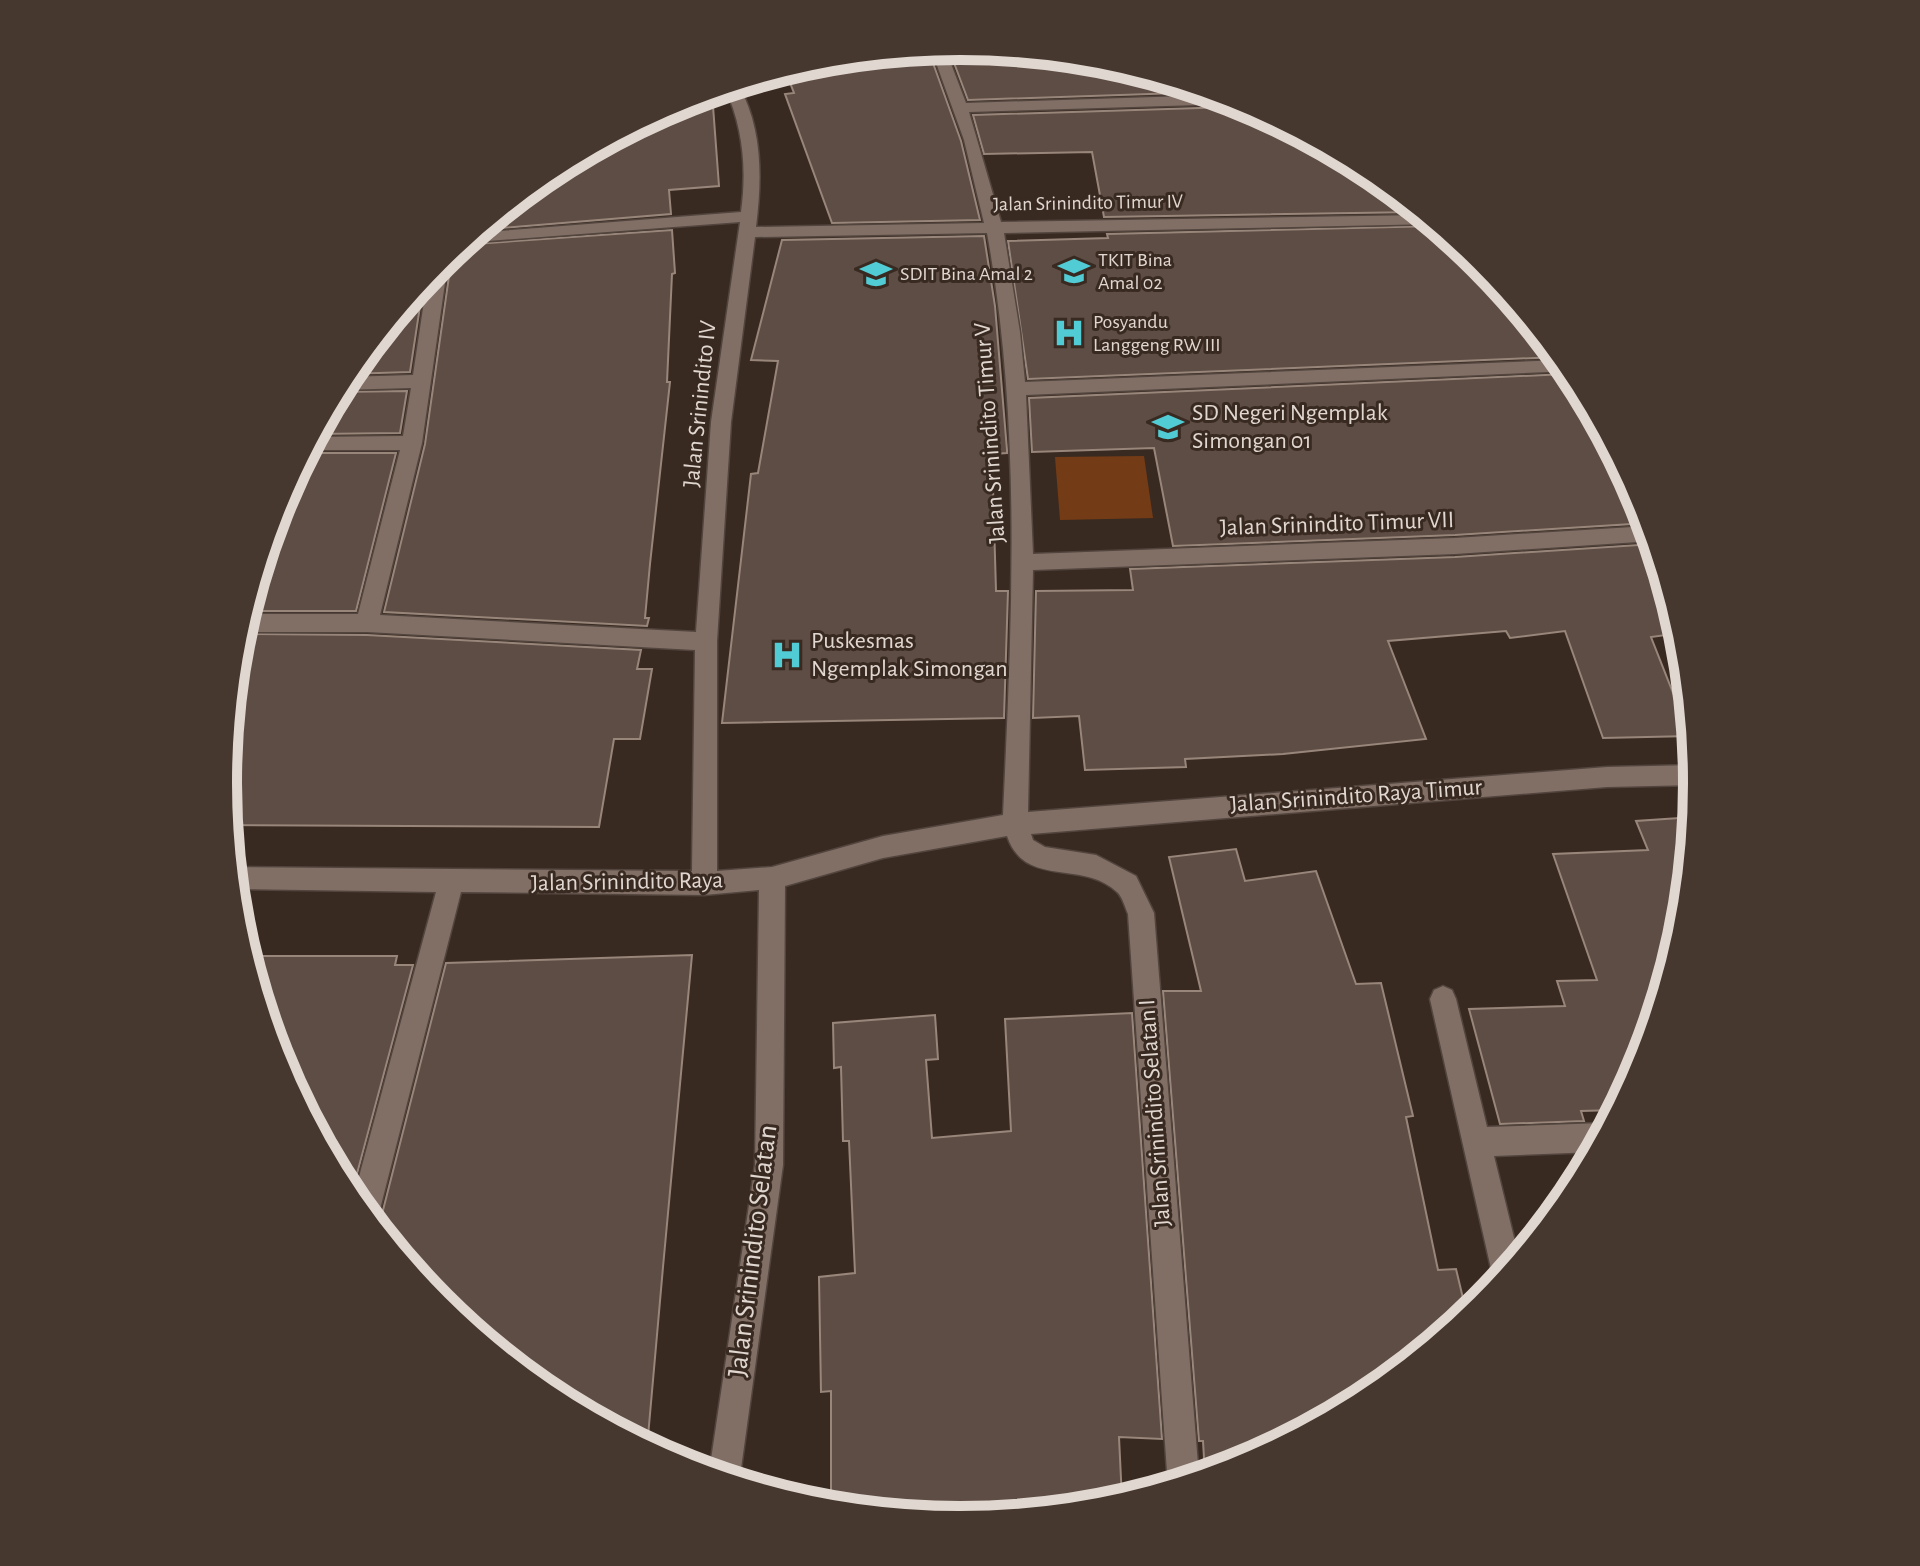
<svg xmlns="http://www.w3.org/2000/svg" width="1920" height="1566" font-family="'Alegreya Sans',sans-serif">
  <style>
    .green { fill: #743c16 }
    .building { fill: #5e4d44; stroke: #98867b; stroke-width: 2 }
    .lines { fill: none; stroke-linecap: round; stroke-linejoin: round }
    .minor-casing { stroke: #52453e; stroke-width: 3 }
    .minor { fill: #816f65; fill-rule: evenodd }
    .labels { text-anchor: middle; dominant-baseline: central; stroke-width: 6; stroke-linejoin: round; paint-order: stroke }
    .far-street-label { font-size: 20px; fill: #e1d7d1; stroke: #392a21 }
    .far-poi-label { font-size: 20px; fill: #e1d7d1; stroke: #392a21; text-anchor: start }
    .street-label { font-size: 24px; fill: #e1d7d1; stroke: #392a21 }
    .poi-label { font-size: 24px; fill: #e1d7d1; stroke: #392a21; text-anchor: start }
    .near-street-label { font-size: 28px; fill: #e1d7d1; stroke: #392a21 }
    .rim { fill: none; stroke: #e1d7d1; stroke-width: 10 }
  </style>
  <rect width="100%" height="100%" fill="#392a21"/>
  <path class="green" d="M1144,456L1153,518L1060,520L1055,457Z"/>
  <path class="building" d="M960,46L1104,60L1210,92L968,100L948,47Z
    M928,49L961,141L980,220L832,223L785,94L794,93L785,70L817,60Z
    M1240,101L1370,170L1420,212L1104,217L1092,152L984,154L973,115L1231,107Z
    M713,106L719,186L669,190L671,214L478,230L551,170L662,110Z
    M1437,226L1481,262L1559,357L1028,379L1008,241L1108,238L1107,234Z
    M672,230L675,273L672,274L667,382H670L650,564L645,618H649L647,626L384,612L425,444L451,262L446,256L460,245Z
    M984,236L995,306L1007,450V453L992,454L996,591H1008L1004,718L722,723L751,474L758,473L778,361L751,360L782,240Z
    M424,280L410,372L347,374V373Z
    M1566,374L1603,431L1641,501L1648,523L1455,535L1173,546L1154,448L1032,452L1029,398Z
    M407,391L400,433L315,434L337,392Z
    M305,453H396L356,611H246L279,501Z
    M1654,544L1681,633L1651,637L1690,736L1603,738L1565,631L1510,638L1506,631L1388,641L1426,739L1283,754L1185,759L1186,767L1085,770L1079,716L1033,718L1036,591L1133,590L1130,569L1455,557Z
    M239,634L367,635L641,650L637,669H652L640,739H614L599,827L227,825L223,783Z
    M1694,817L1683,927L1641,1065L1617,1110L1581,1111L1584,1121L1500,1124L1469,1009L1565,1006L1557,981L1597,980L1553,854L1648,850L1636,821Z
    M1236,849L1245,881L1316,871L1356,984L1381,983L1413,1116L1406,1117L1438,1270L1456,1269L1467,1315L1369,1396L1242,1464L1205,1475L1203,1441H1199L1163,991H1201L1169,857Z
    M692,955L663,1267L647,1448L550,1396L439,1304L375,1226L382,1214L446,963Z
    M246,956H397L395,965H413L351,1196L279,1065Z
    M1132,1013L1162,1439L1119,1437L1122,1500L1103,1506L960,1520L831,1507V1391L821,1392L819,1277L855,1273L849,1141H843L841,1067L834,1068L833,1023L935,1015L938,1059L926,1060L932,1138L1011,1131L1005,1019Z"/>
  <g class="lines">
    <defs>
      <path id="minor" d="M945,48L966,103L1218,95L1237,101L1231,104L969,112L1001,222L1424,215L1435,224L1004,233L1020,332L1025,382L1562,360L1571,371L1026,395L1033,554L1455,538L1649,526L1653,541L1455,554L1033,570L1028,812L1607,767L1695,765L1696,785L1607,787L1031,834L1033,840L1045,847L1096,855L1136,876L1154,913L1199,1477L1168,1486L1128,914C1125,907 1122,896 1117,892C1083,859 1025,889 1007,836L883,858L785,886L783,1165L739,1483L709,1473L755,1165L759,890L704,895L461,892L379,1213L373,1224L353,1199L436,892L233,889L232,867L692,871L695,650L367,632H242L240,631L245,614H358L400,450H306L313,437L403,436L411,388L339,390L345,377L413,375L428,275L444,258L448,262L422,443L380,615L696,632L711,422L740,222L462,243L474,233L741,212C747,169 743,127 725,88L738,84C763,129 762,179 756,227L984,223L964,140L931,49ZM987,233C1022,425 1012,620 1003,815L883,836L772,867L717,871V641L731,422L755,237Z
        M1443,986L1452,990L1456,999L1487,1127L1603,1123L1609,1125L1595,1152L1494,1156L1519,1258L1497,1284L1492,1273L1430,999L1434,990Z"/>
    </defs>
    <use href="#minor" class="minor-casing"/>
    <use href="#minor" class="minor"/>
  </g>
  <defs>
    <symbol id="school-bare" viewBox="-9 -9 18 18"><path d="M0-5L7-2L0 1L-7-2ZM-4 1L0 2.5L4 1V4Q0 6-4 4Z" fill="#51ccd4" stroke="#392a21" stroke-width="2.5" paint-order="stroke"/></symbol>
    <symbol id="hospital-bare" viewBox="-9 -9 18 18"><path d="M-5-5h3v3.5h4V-5h3V5h-3V1.5h-4V5h-3Z" fill="#51ccd4" stroke="#392a21" stroke-width="2.5" paint-order="stroke"/></symbol>
  </defs>
  <g fill-rule="evenodd">
    <use href="#school-bare" x="1052" y="249" width="44" height="44"/>
    <use href="#school-bare" x="854" y="252" width="44" height="44"/>
    <use href="#hospital-bare" x="1047" y="311" width="44" height="44"/>
    <use href="#school-bare" x="1146" y="405" width="44" height="44"/>
    <use href="#hospital-bare" x="765" y="633" width="44" height="44"/>
  </g>
  <g class="labels">
    <g class="far-street-label">
      <text transform="translate(1088 203) rotate(-1)">Jalan Srinindito Timur IV</text>
    </g>
    <g class="far-poi-label">
      <text x="1098" y="260">TKIT Bina<tspan x="1098" dy="23">Amal 02</tspan></text>
      <text x="900" y="274">SDIT Bina Amal 2</text>
      <text x="1093" y="322">Posyandu<tspan x="1093" dy="23">Langgeng RW III</tspan></text>
    </g>
    <g class="street-label">
      <text transform="translate(700 404) rotate(-84)">Jalan Srinindito IV</text>
      <text transform="translate(990 433) rotate(-94)">Jalan Srinindito Timur V</text>
      <text transform="translate(1337 524) rotate(-2)">Jalan Srinindito Timur VII</text>
      <text transform="translate(1356 796) rotate(-4)">Jalan Srinindito Raya Timur</text>
      <text transform="translate(627 882) rotate(-1)">Jalan Srinindito Raya</text>
      <text transform="translate(1155 1113) rotate(-94)">Jalan Srinindito Selatan I</text>
    </g>
    <g class="poi-label">
      <text x="1192" y="413">SD Negeri Ngemplak<tspan x="1192" dy="28">Simongan 01</tspan></text>
      <text x="811" y="641">Puskesmas<tspan x="811" dy="28">Ngemplak Simongan</tspan></text>
    </g>
    <g class="near-street-label">
      <text transform="translate(753 1251) rotate(-83)">Jalan Srinindito Selatan</text>
    </g>
  </g>
  <path d="M0 0H1920V1566H0ZM237 783a723 723 0 1 1 1446 0a723 723 0 1 1-1446 0Z" fill="#46382f" fill-rule="evenodd"/>
  <path class="rim" d="M237 783a723 723 0 1 1 1446 0a723 723 0 1 1-1446 0Z"/>
</svg>
